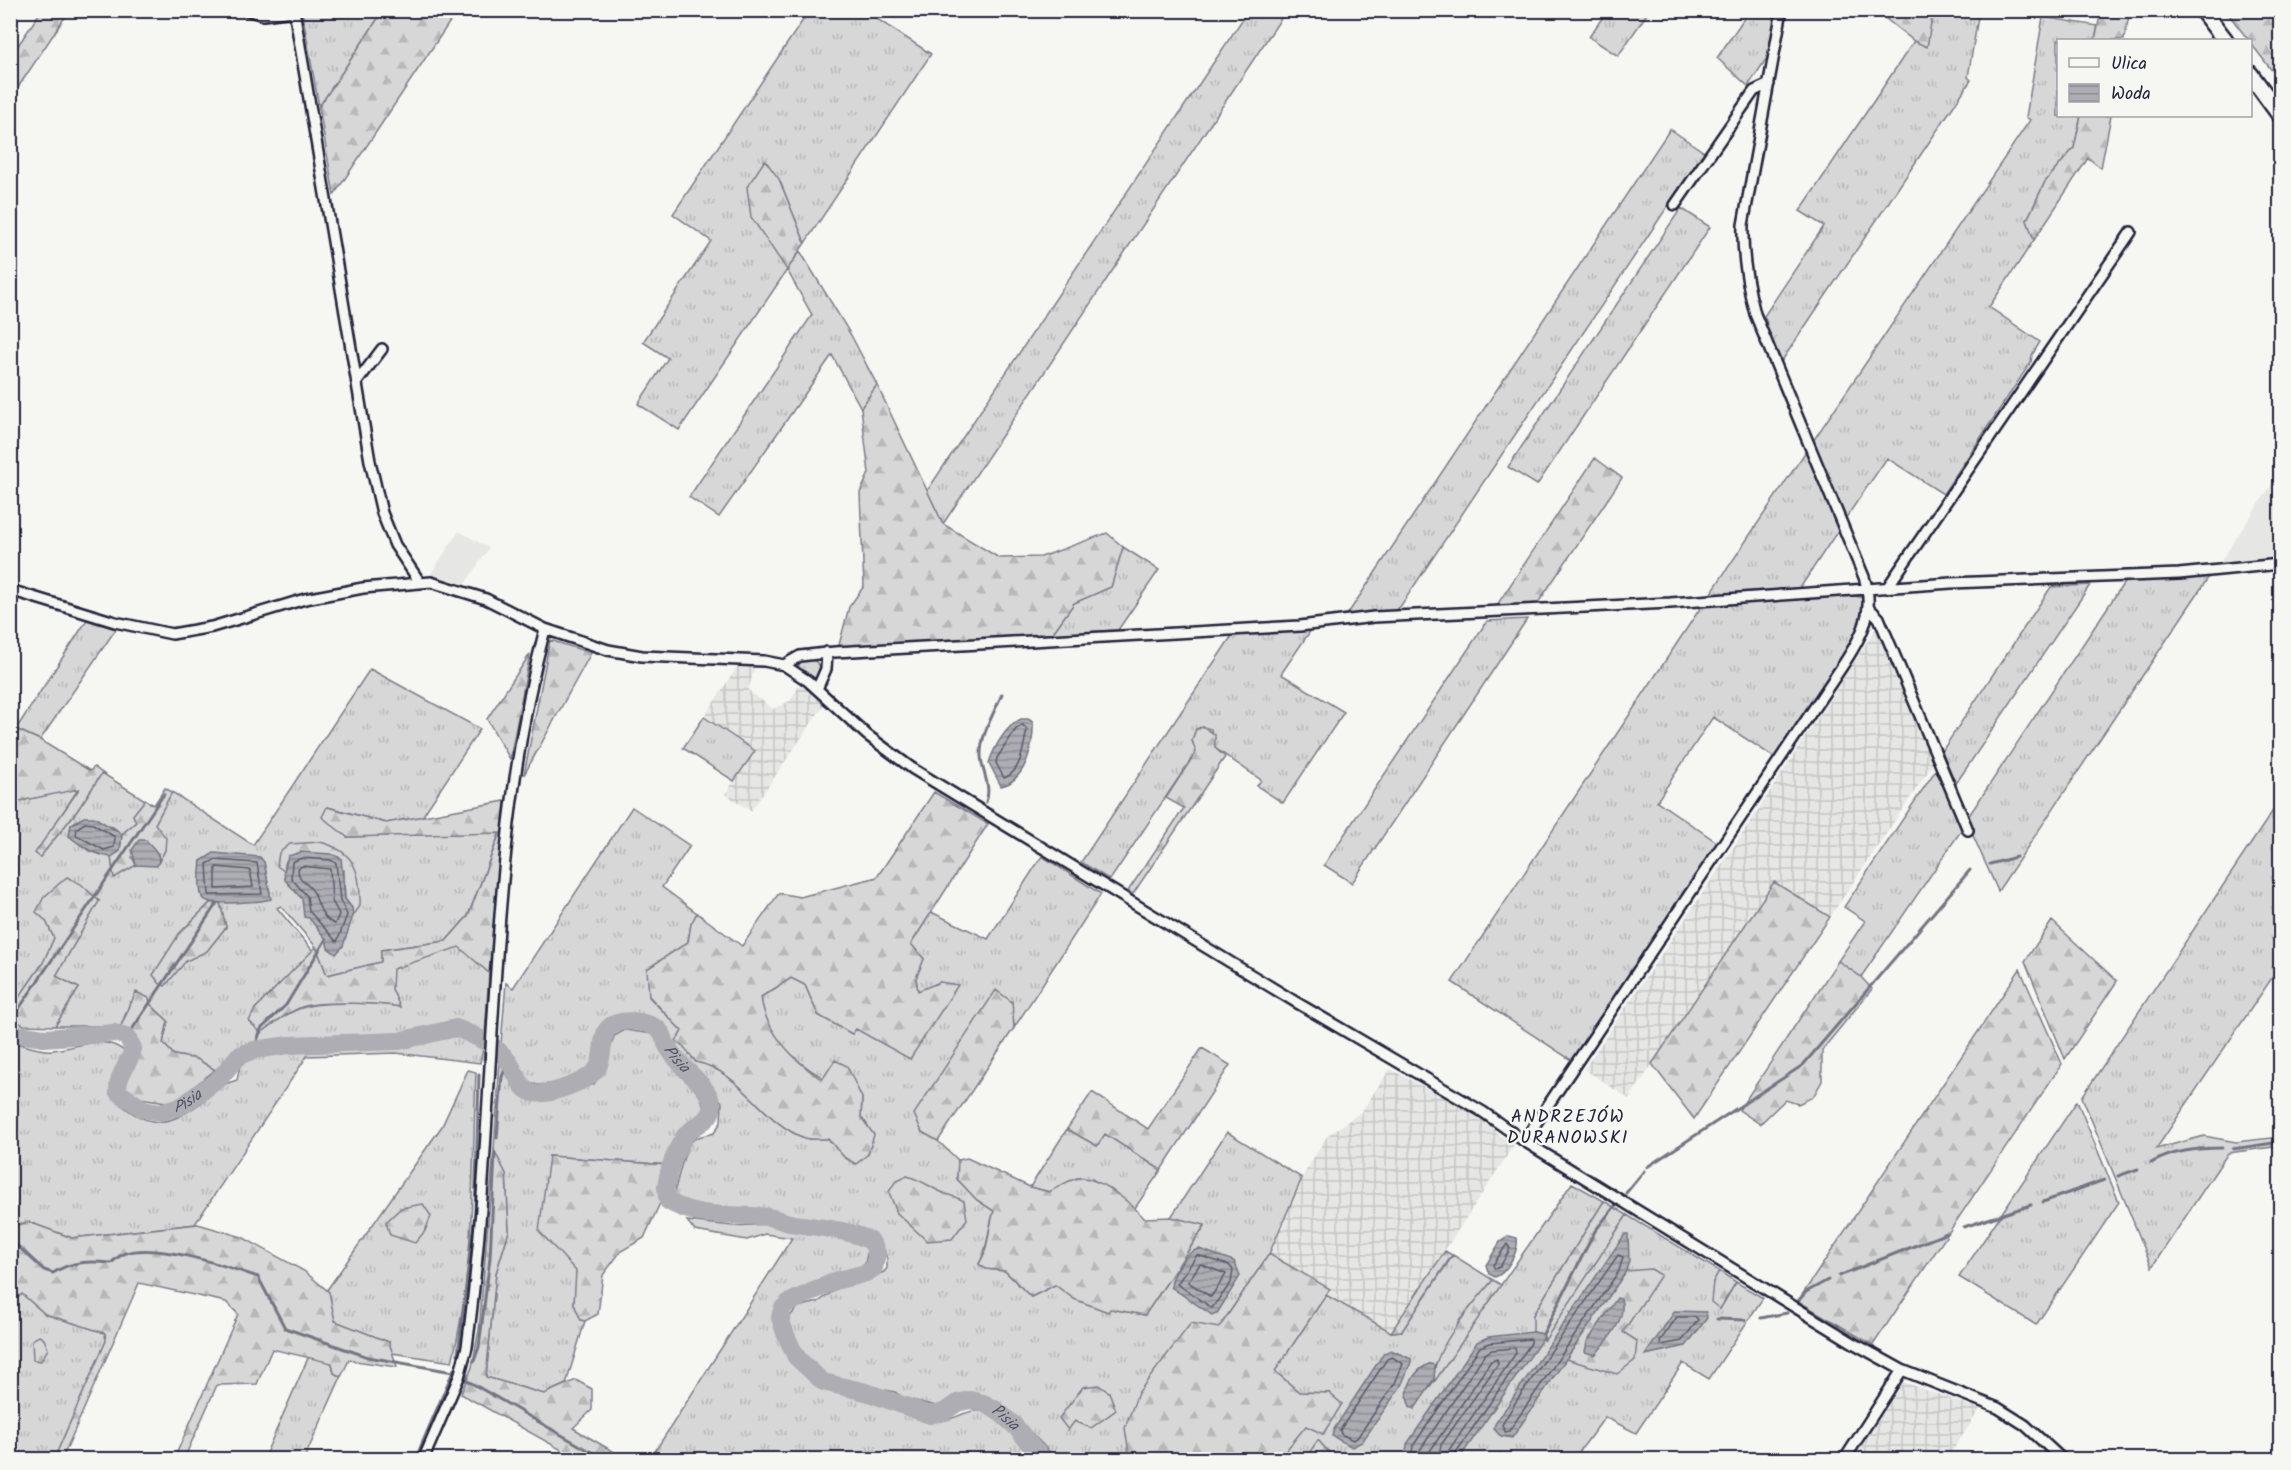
<svg xmlns="http://www.w3.org/2000/svg" width="2291" height="1470" font-family="Kalam,sans-serif">
  <style>
    .built { fill: #e6e6e4 }
    .industrial { fill: url(#industrial-grid) }
    .grass { fill: url(#grass-tufts); stroke: #7c7c89; stroke-width: 1.5; fill-rule: evenodd }
    .forest { fill: url(#forest-firs); stroke: #7c7c89; stroke-width: 1.5 }
    .water { fill: url(#water-rules); stroke: #757583; stroke-width: 1.5 }
    .lines { fill: none; stroke-linecap: round; stroke-linejoin: round }
    .shore { stroke: #5a5a6b; stroke-width: 1.5 }
    .stream { stroke: #757583; stroke-width: 3 }
    .river { stroke: #adadb3; stroke-width: 18 }
    .minor-casing { stroke: #22223b; stroke-width: 14 }
    .primary-casing { stroke: #22223b; stroke-width: 20 }
    .minor { stroke: #f6f6f2; stroke-width: 9 }
    .primary { stroke: #f6f6f2; stroke-width: 15 }
    .labels { text-anchor: middle; dominant-baseline: central; stroke-width: 5; stroke-linejoin: round; paint-order: stroke }
    .water-label { font-size: 16px; font-style: italic; fill: #535365; stroke: #f6f6f2 }
    .quarter-label { font-size: 18px; letter-spacing: 1.5px; fill: #22223b; stroke: #f6f6f2 }
  </style>
  <defs>
    <pattern id="industrial-grid" width="8" height="8" patternUnits="userSpaceOnUse" patternTransform="scale(1.5)"><rect width="8" height="8" fill="#e6e6e4"/><path d="M0 4h8M4 0v8" fill="none" stroke="#c5c5c4"/></pattern>
    <pattern id="grass-tufts" width="24" height="20" patternUnits="userSpaceOnUse" patternTransform="scale(1.5)"><rect width="24" height="20" fill="#d7d7d7"/><path d="M3 7l-1-3M5 7V3M7 7l1-3M15 17l-1-3M17 17v-4M19 17l1-3" fill="none" stroke="#b8b8b9"/></pattern>
    <pattern id="forest-firs" width="22" height="20" patternUnits="userSpaceOnUse" patternTransform="scale(1.5)"><rect width="22" height="20" fill="#d7d7d7"/><path d="M5 1l3.5 6h-7zM16 11l3.5 6h-7z" fill="#b8b8b9"/></pattern>
    <pattern id="water-rules" width="6" height="5" patternUnits="userSpaceOnUse" patternTransform="scale(1.5)"><rect width="6" height="5" fill="#adadb3"/><path d="M0 2.5h6" fill="none" stroke="#8c8c93"/></pattern>
  </defs>
  <rect width="100%" height="100%" fill="#f6f6f2"/>
  <filter id="ink" filterUnits="userSpaceOnUse"><feTurbulence type="fractalNoise" baseFrequency=".0167" numOctaves="2"/><feDisplacementMap in="SourceGraphic" scale="12" xChannelSelector="R" yChannelSelector="G"/><feConvolveMatrix kernelMatrix="1 2 1 2 8 2 1 2 1" color-interpolation-filters="sRGB"/></filter>
  <g filter="url(#ink)">
    <path class="built" d="M2280,472V562L2217,567Z
      M459,531L489,548L465,584L430,575Z"/>
    <path class="industrial" d="M1876,628L1935,761L1830,917L1774,883L1629,1099L1584,1069L1747,827Z
      M737,667H755L748,690L773,709L790,701L801,683L824,705L751,811L725,794L755,751L704,717Z
      M1390,1069L1484,1118L1497,1133L1514,1145L1391,1332L1326,1295L1329,1289L1269,1254L1304,1174L1327,1136L1361,1112Z
      M1903,1382L1980,1409L1947,1459H1853Z"/>
    <path class="grass" d="M302,11H383L319,107Z
      M809,11H865L931,54L805,243L779,179L787,270L800,251L851,335L877,385L861,408L832,355L719,517L689,497L812,315L787,270L679,430L638,404L668,358L643,342L711,241L673,214Z
      M1248,11H1286L943,524L927,491Z
      M1607,11H1649L1618,56L1589,37Z
      M1749,11H1779L1771,52L1748,86L1717,58Z
      M1933,11H1979L1968,77L1971,80L1779,365L1765,327L1767,323L1764,316L1824,226L1800,211L1914,41L1927,46Z
      M2043,17L2098,26L2095,40H2058V116H2081L2074,148L2045,182L2027,220L2034,240L1989,307L2040,342L2032,355L2031,362L1943,494L1887,458L1843,522L1811,444L2030,120L2026,117Z
      M1670,129L1704,152L1400,607L1389,614L1347,615Z
      M1681,208L1710,227L1537,485L1508,467Z
      M1806,451L1839,529L1800,588L1709,596Z
      M1123,547L1159,570L1118,630L1052,634L1074,603L1111,587Z
      M2210,575L1998,891L1966,820L2127,578Z
      M2090,585L1957,782L1956,784L1942,751L2051,587Z
      M1845,594L1864,598L1866,612L1860,629L1775,758L1713,717L1657,801L1718,843L1571,1060L1452,982L1703,604Z
      M1527,619L1352,883L1324,865L1487,621Z
      M87,620L116,629L40,740L16,729Z
      M1313,627L1281,674L1344,712L1283,803L1257,786L1261,780L1215,748L1211,729L1203,727L1196,729L1192,740L1196,752L1110,880L1081,862L1233,634Z
      M813,659L820,666L815,680L798,667L801,661Z
      M370,669L480,729L422,817L386,823L328,807L347,837L500,832L468,916L446,941L381,950V962L327,975L316,947L281,906L277,908L313,951L255,1009L261,1033C274,1023 289,1011 305,1007C323,1001 381,1003 399,1007L392,989V969L459,946L489,973L485,1035L452,1023L443,1028L399,1036L324,1037L243,1047L215,1070L197,1059L174,1055L163,1043L168,1021L150,1004L130,1002L121,1026H55L79,988L56,976L99,901L46,921L54,938L43,963L11,1009V799L20,801L79,788L36,853L40,857L77,811L102,773L145,800L133,815L136,822L122,834L113,827L77,820L71,825L69,836L89,851L111,857L114,877L136,865H157L165,850L155,824L172,792L253,845ZM201,861L264,862L270,893L220,903L226,927L207,951L186,961L179,934L210,903L201,894Z
      M704,717L755,751L734,781L683,748Z
      M1937,768L1963,828L1861,977L1838,961L1865,921L1844,907Z
      M2280,800V966L2156,1149L2204,1136L2236,1142L2280,1137V1146L2228,1153L2152,1267L2082,1097Z
      M632,807L690,846L662,887L697,913L691,924L688,942L649,997L683,1032V1046L696,1062C742,1071 763,1124 805,1138C812,1140 821,1139 828,1139L845,1158L867,1124L861,1117L862,1098C818,1078 767,1050 761,997L791,978L805,985L818,1015L852,1034L856,1028L940,982L918,992L916,978L924,959L911,944L931,912L988,939L1042,856L1101,894L1014,1028L1012,1002L922,1132L938,1141L958,1160L957,1179L977,1200L994,1211C987,1231 989,1246 979,1264L986,1269L1005,1271L1031,1297L1055,1285C1083,1304 1112,1310 1145,1315L1205,1226L1171,1217L1227,1132L1302,1178L1269,1254L1130,1459H1056C1038,1440 997,1391 968,1395C959,1396 952,1402 944,1408L904,1398L895,1392L825,1378L813,1367L798,1344L789,1321L791,1315L798,1307L818,1302L838,1288L884,1272L887,1268V1258L873,1233L833,1223L739,1209L695,1207L677,1202L674,1194C677,1182 684,1148 692,1141C696,1136 708,1135 714,1133L721,1122L722,1102L681,1058L666,1029L651,1019L643,1020L627,1015L614,1017L602,1029L594,1064L588,1073L563,1083L537,1085L524,1080C520,1066 512,1052 501,1043L506,983L513,988ZM1116,1410L1091,1428L1074,1421Z
      M625,1030L653,1034C661,1048 669,1063 680,1075C691,1087 701,1090 704,1109L679,1136L668,1165L549,1156L564,1256L577,1271L574,1303L581,1320L585,1321L566,1384L544,1394L486,1377L496,1273L509,1231L506,1174L494,1150L500,1061C534,1116 540,1101 594,1084L605,1067L614,1036Z
      M460,1034L466,1039L475,1040L483,1049L480,1063L396,1053L307,1056L195,1224L72,1238L29,1222L11,1226V1042C23,1044 40,1052 52,1050C80,1048 101,1032 127,1053L112,1080L110,1094C146,1131 168,1129 206,1099C216,1090 224,1083 237,1080L240,1065L251,1058L287,1051L361,1046L394,1048Z
      M468,1070L476,1072C472,1168 475,1269 452,1362L392,1353L389,1342L335,1321L327,1290L442,1126Z
      M2077,1101L2119,1202L2036,1325L1959,1277Z
      M1067,1129L1097,1146L1105,1134L1161,1170L1135,1208L1092,1179L1077,1178L1050,1192L1030,1187Z
      M1572,1183L1604,1201L1533,1315L1544,1340L1627,1215L1719,1271L1713,1282L1720,1309L1736,1282L1763,1298L1709,1379L1683,1363L1636,1433L1605,1417L1574,1459H1329L1332,1455L1318,1441L1305,1459H1279L1329,1393L1299,1392L1275,1371L1326,1295L1391,1332L1402,1331L1453,1255L1493,1280L1459,1321L1435,1365L1429,1364L1418,1372L1415,1408Z
      M687,1221L733,1226L769,1224L858,1241L868,1248L865,1264C855,1271 850,1272 839,1274C816,1280 786,1295 773,1313C775,1344 801,1379 831,1390C847,1396 864,1399 880,1404C898,1410 917,1421 937,1421C955,1422 968,1405 990,1413C1010,1421 1017,1447 1034,1459H650L792,1238L765,1234L747,1240L695,1231Z
      M22,1294L45,1314L105,1333L106,1341L54,1459L11,1460V1318L16,1299Z
      M309,1356L332,1363L334,1373L341,1377L304,1459L263,1460Z"/>
    <path class="forest" d="M41,11H69L11,98V56Z
      M383,11H457L334,195L319,107Z
      M1876,11H1933L1927,47L1914,41Z
      M2101,11H2130L2124,40H2095Z
      M2226,11H2271L2280,22V81Z
      M2081,116H2111L2101,168L2088,158L2034,240L2027,220L2045,182L2074,148Z
      M765,160L779,179L805,243L787,270L751,217L747,187Z
      M877,385L943,524L999,558L1041,557L1107,533L1123,547L1111,587L1074,603L1052,634L838,649L849,607L864,586L860,493L869,473L861,408Z
      M1595,458L1622,478L1536,606L1495,608Z
      M550,640L591,653L524,775Z
      M530,654L510,759L487,719Z
      M11,727L40,740L90,771L94,767L102,773L77,811L40,857L35,853L79,789L20,801L11,799Z
      M1204,727L1215,735V748L1225,757L1133,894L1128,891L1184,808L1166,798L1196,752L1192,740L1196,729Z
      M165,788L172,792L155,824L166,838L165,850L159,861L158,853L132,857L136,865L114,878L111,857L120,851L122,834L136,822L133,815L145,800L154,805Z
      M934,792L988,824L911,944L924,959L916,978L918,991L940,982L958,985L910,1059L856,1029L852,1034L818,1015L805,985L791,978L761,997C765,1032 794,1060 822,1080L835,1060L847,1066L862,1098L861,1117L874,1135L868,1154L856,1164L845,1158L828,1139C821,1139 812,1140 805,1138C763,1124 742,1071 696,1062L683,1046L676,1041L682,1031L649,996L647,969L688,942L691,924L697,913L742,946L779,893L800,897L877,877Z
      M505,801L489,973L459,947L393,969L392,989L400,1007C381,1003 324,1001 305,1006C289,1011 274,1023 261,1033L249,1021L255,1009L316,947L327,975L381,962V950L446,941L468,916L500,833L347,837L322,817L327,807L386,823Z
      M320,842C355,851 361,872 360,906L353,916L352,908L345,899L344,870L286,861L284,871L277,866L279,853L290,844Z
      M67,877L81,884L99,901L56,976L79,988L55,1026L24,1025L11,1019V1009L43,963L54,938L46,921L36,912L44,897Z
      M1774,882L1830,917L1694,1119L1652,1064Z
      M210,903H220L226,927L207,951L186,961L165,986L159,983L153,975L179,934Z
      M2052,921L2117,981L2065,1059L2025,961Z
      M1838,961L1861,977L1872,989L1822,1050V1081L1813,1097L1798,1104L1785,1100L1760,1124L1739,1110Z
      M2020,969L2062,1064L1873,1345L1798,1301Z
      M996,990L1012,1002L1014,1028L938,1141L922,1132L914,1114Z
      M136,992L149,998L150,1004L168,1021L163,1043L174,1055L197,1059L215,1070L173,1103L139,1098L125,1090C125,1073 136,1064 141,1049L132,1033L121,1026Z
      M1202,1048L1230,1065L1161,1170L1105,1134L1097,1146L1067,1129L1092,1092L1148,1129Z
      M494,1150L506,1174L509,1231L496,1273L486,1377L544,1394L576,1380L592,1389V1410L573,1428L626,1459H570L560,1449L461,1394L472,1367L479,1330Z
      M549,1156L668,1165L658,1187L661,1201L644,1238L621,1251L603,1275L598,1314L585,1321L581,1320L574,1304L576,1271L539,1231Z
      M967,1158L1030,1187L1049,1192C1058,1188 1066,1181 1075,1179C1095,1172 1132,1204 1144,1218L1171,1217L1205,1225L1145,1315L1110,1309L1108,1312L1074,1299L1055,1285L1031,1297L1005,1271L986,1269L979,1264C989,1248 988,1230 994,1211L977,1200L957,1179L958,1160Z
      M907,1176C919,1179 927,1185 937,1190C946,1195 955,1196 964,1201L967,1219L952,1239L927,1241L897,1213L889,1192L895,1182Z
      M1604,1201L1627,1215L1545,1340L1543,1334L1533,1332V1315Z
      M423,1204L431,1216L425,1231L415,1243L390,1235L386,1222L401,1208Z
      M29,1222L72,1238L198,1224L242,1237L304,1271L329,1292L335,1321L389,1342L397,1367L349,1360L341,1377L334,1373L332,1363L272,1349L257,1384L217,1385L184,1459H174L238,1314L226,1302L139,1283L62,1459H54L106,1341L105,1333L45,1314L22,1294L16,1299L11,1318V1226Z
      M1445,1251L1452,1255L1402,1331L1391,1332Z
      M1269,1254L1330,1289L1275,1371L1299,1392L1329,1393L1342,1404L1323,1434L1306,1426L1279,1459H1130L1125,1428L1138,1393L1191,1323L1219,1328Z
      M1651,1269L1661,1275L1623,1332L1637,1341L1635,1360L1617,1374L1566,1359L1626,1271Z
      M1719,1271L1736,1282L1720,1309L1711,1302L1713,1282Z
      M1493,1280L1501,1285L1435,1381C1428,1354 1475,1302 1493,1280Z
      M39,1336L44,1339L48,1349L41,1361L33,1360L32,1340Z
      M1098,1385L1109,1392L1116,1410L1091,1428L1075,1421L1068,1430L1059,1418L1083,1387Z
      M1318,1440L1332,1456L1329,1459H1305Z"/>
    <path class="water" d="M1021,719H1028L1033,722C1034,744 1026,781 1001,786L989,763C994,747 1006,726 1021,719Z
      M84,817H94L122,834L120,851L111,857C95,855 81,846 69,836L71,825Z
      M139,840H146C153,848 163,855 157,866L136,865L132,850Z
      M301,852L331,854L341,858L345,899L352,908L353,916L343,946L336,954L328,948L326,939L309,918L304,917L302,899L285,880L284,871L288,856Z
      M214,853L260,857L264,862L271,899C260,902 211,906 204,899C197,892 200,870 201,861Z
      M1625,1234H1628L1629,1261L1625,1273L1512,1438L1501,1436L1494,1429L1495,1424Z
      M1509,1236L1517,1238C1519,1251 1507,1273 1495,1277L1489,1274L1486,1265L1500,1242Z
      M1199,1249L1234,1261L1240,1276L1218,1312L1212,1315L1171,1287C1171,1276 1187,1250 1199,1249Z
      M1617,1298L1621,1299C1627,1319 1608,1340 1595,1355L1585,1352L1587,1342Z
      M1675,1311L1706,1312L1707,1318L1686,1346L1645,1355Z
      M1533,1332L1543,1334V1338L1459,1459H1405L1407,1444L1477,1342L1488,1337Z
      M1391,1350L1411,1359V1362L1401,1386L1362,1442L1352,1447L1332,1436L1334,1429L1384,1353Z
      M1429,1364L1435,1365L1434,1379L1415,1408H1411C1401,1392 1413,1371 1429,1364Z"/>
    <g class="lines">
      <path class="shore" d="M1023,725L1027,730C1023,746 1022,772 1004,778L996,763L997,758L1016,729Z
        M85,823L93,824L115,837L114,847L104,850L76,835L77,828Z
        M302,858L330,860L336,863L340,900L347,915L337,942L309,911L307,896L291,878L292,862Z
        M215,860L257,863L262,894L209,895L207,864Z
        M302,866L330,869L332,901L339,914L335,924C322,920 319,905 314,893C309,883 298,882 298,869Z
        M216,867L250,870L253,887L216,889Z
        M1507,1244L1510,1249L1500,1267L1495,1269L1493,1265Z
        M1197,1255L1229,1265L1233,1270L1231,1283L1212,1308L1177,1284Z
        M1618,1255L1623,1257L1619,1271L1509,1431L1505,1432L1502,1425L1515,1403Z
        M1200,1264L1226,1274L1211,1297L1188,1282Z
        M1677,1317H1696L1698,1320L1682,1341L1661,1345L1660,1341Z
        M1392,1357L1403,1364L1395,1383L1357,1438L1353,1440L1341,1434L1340,1430L1387,1359Z
        M1411,1460L1413,1446L1480,1347L1490,1343L1531,1339V1343L1455,1454L1454,1460
        M1418,1460L1420,1450L1485,1354L1492,1350L1515,1348L1516,1353L1449,1450L1447,1460
        M1427,1460L1428,1454L1491,1361L1497,1359L1498,1364L1441,1445L1438,1460"/>
      <path class="stream" d="M986,802C992,786 982,773 981,756C980,736 994,713 1002,694
        M1990,864L2016,857
        M10,1022L164,794
        M127,1037L217,903
        M254,1050L261,1029L286,1005L326,939
        M484,1059L486,1043
        M497,1138L502,1077L508,1061
        M2233,1149L2280,1142
        M2151,1163C2173,1151 2196,1148 2222,1148
        M1647,1167L1803,1065L1970,870
        M2118,1176L2138,1169
        M1626,1193L1644,1171
        M2043,1202L2104,1180
        M1964,1227L2031,1205
        M10,1239L44,1270L53,1273C72,1261 89,1261 111,1263C116,1259 121,1254 126,1253C158,1243 226,1266 258,1277L285,1328L368,1357L453,1372
        M1839,1276L1947,1233
        M1799,1300L1806,1292L1828,1280
        M1761,1318L1787,1313
        M1717,1319L1745,1320
        M1543,1334L1595,1231L1615,1206
        M458,1354L475,1213L479,1075
        M474,1361L479,1347L490,1258L495,1153
        M468,1375L466,1380L605,1460
        M415,1460L454,1369
        M1495,1460L1499,1454"/>
      <path class="river" id="s1" d="M10,1033L44,1038L115,1033L127,1037L133,1048C130,1065 117,1073 118,1092L143,1109L160,1112L182,1106L220,1078L238,1056L254,1050L289,1045L399,1041L456,1028C475,1036 496,1044 509,1062C516,1072 520,1090 533,1093C549,1096 590,1081 598,1067C604,1056 601,1042 606,1031C615,1016 650,1020 660,1031C663,1034 665,1040 666,1044C677,1066 703,1080 711,1100C718,1121 692,1124 684,1137C674,1154 662,1183 668,1201C699,1220 734,1213 768,1217C776,1218 783,1222 790,1223C818,1228 845,1228 871,1241L877,1253L874,1268L866,1273L835,1281L788,1303L782,1309L780,1318L785,1333L796,1357L823,1382L866,1392L930,1415L944,1412L957,1403L970,1400L983,1403L998,1411L1015,1426L1043,1460"/>
      <defs>
        <path id="minor" d="M247,10L263,15L294,11
          M294,10L370,461L382,513L395,545L419,581
          M1675,205L1754,91L1769,84
          M357,382L382,349
          M1887,588L2131,232
          M10,590L115,622L172,634L212,627L305,599L363,588L431,582L486,599L545,629L608,650L642,656L764,661L784,665L808,681L867,735L913,769L1294,1001L1483,1112L1524,1141L1855,1344L1902,1370L1998,1408L2025,1425L2063,1460
          M1870,609L1879,618L1968,830
          M784,665L800,656L835,652L1300,626L1374,617L1670,603L1951,583L2179,574L2280,564
          M817,689L826,669L827,652
          M1524,1141L1841,668C1861,638 1876,613 1864,577L1755,314C1747,284 1742,256 1743,225L1782,10
          M423,1460L459,1377L467,1347C499,1109 483,862 545,629
          M1844,1460L1902,1370"/>
        <path id="primary" d="M2202,10L2225,40
          M2250,74L2280,115"/>
      </defs>
      <use href="#minor" class="minor-casing"/>
      <use href="#primary" class="primary-casing"/>
      <use href="#minor" class="minor"/>
      <use href="#primary" class="primary"/>
    </g>
  </g>
  <g class="labels">
    <g class="water-label">
      <text stroke="none"><textPath href="#s1" startOffset="850">Pisia</textPath></text>
      <text stroke="none"><textPath href="#s1" startOffset="255">Pisia</textPath></text>
      <text stroke="none"><textPath href="#s1" startOffset="1644">Pisia</textPath></text>
    </g>
    <g class="quarter-label">
      <text x="1568" y="1117">ANDRZEJÓW<tspan x="1568" dy="21">DURANOWSKI</tspan></text>
    </g>
  </g>
  <rect width="2291" height="1470" fill="none" stroke="#f6f6f2" stroke-width="36"/>
  <rect x="18" y="18" width="2255" height="1434" fill="none" stroke="#22223b" stroke-width="2" filter="url(#ink)"/>
  <rect x="2057" y="39" width="195" height="78" fill="#f6f6f2" stroke="#a1a1a9" stroke-width="1.5"/>
  <rect x="2069" y="58" width="30" height="9" fill="#f6f6f2" stroke="#a1a1a9" stroke-width="1.5"/>
  <text x="2111" y="69" font-size="18" fill="#22223b">Ulica</text>
  <rect x="2069" y="84" width="30" height="18" fill="url(#water-rules)" stroke="#a1a1a9" stroke-width="1.5"/>
  <text x="2111" y="99" font-size="18" fill="#22223b">Woda</text>
</svg>
